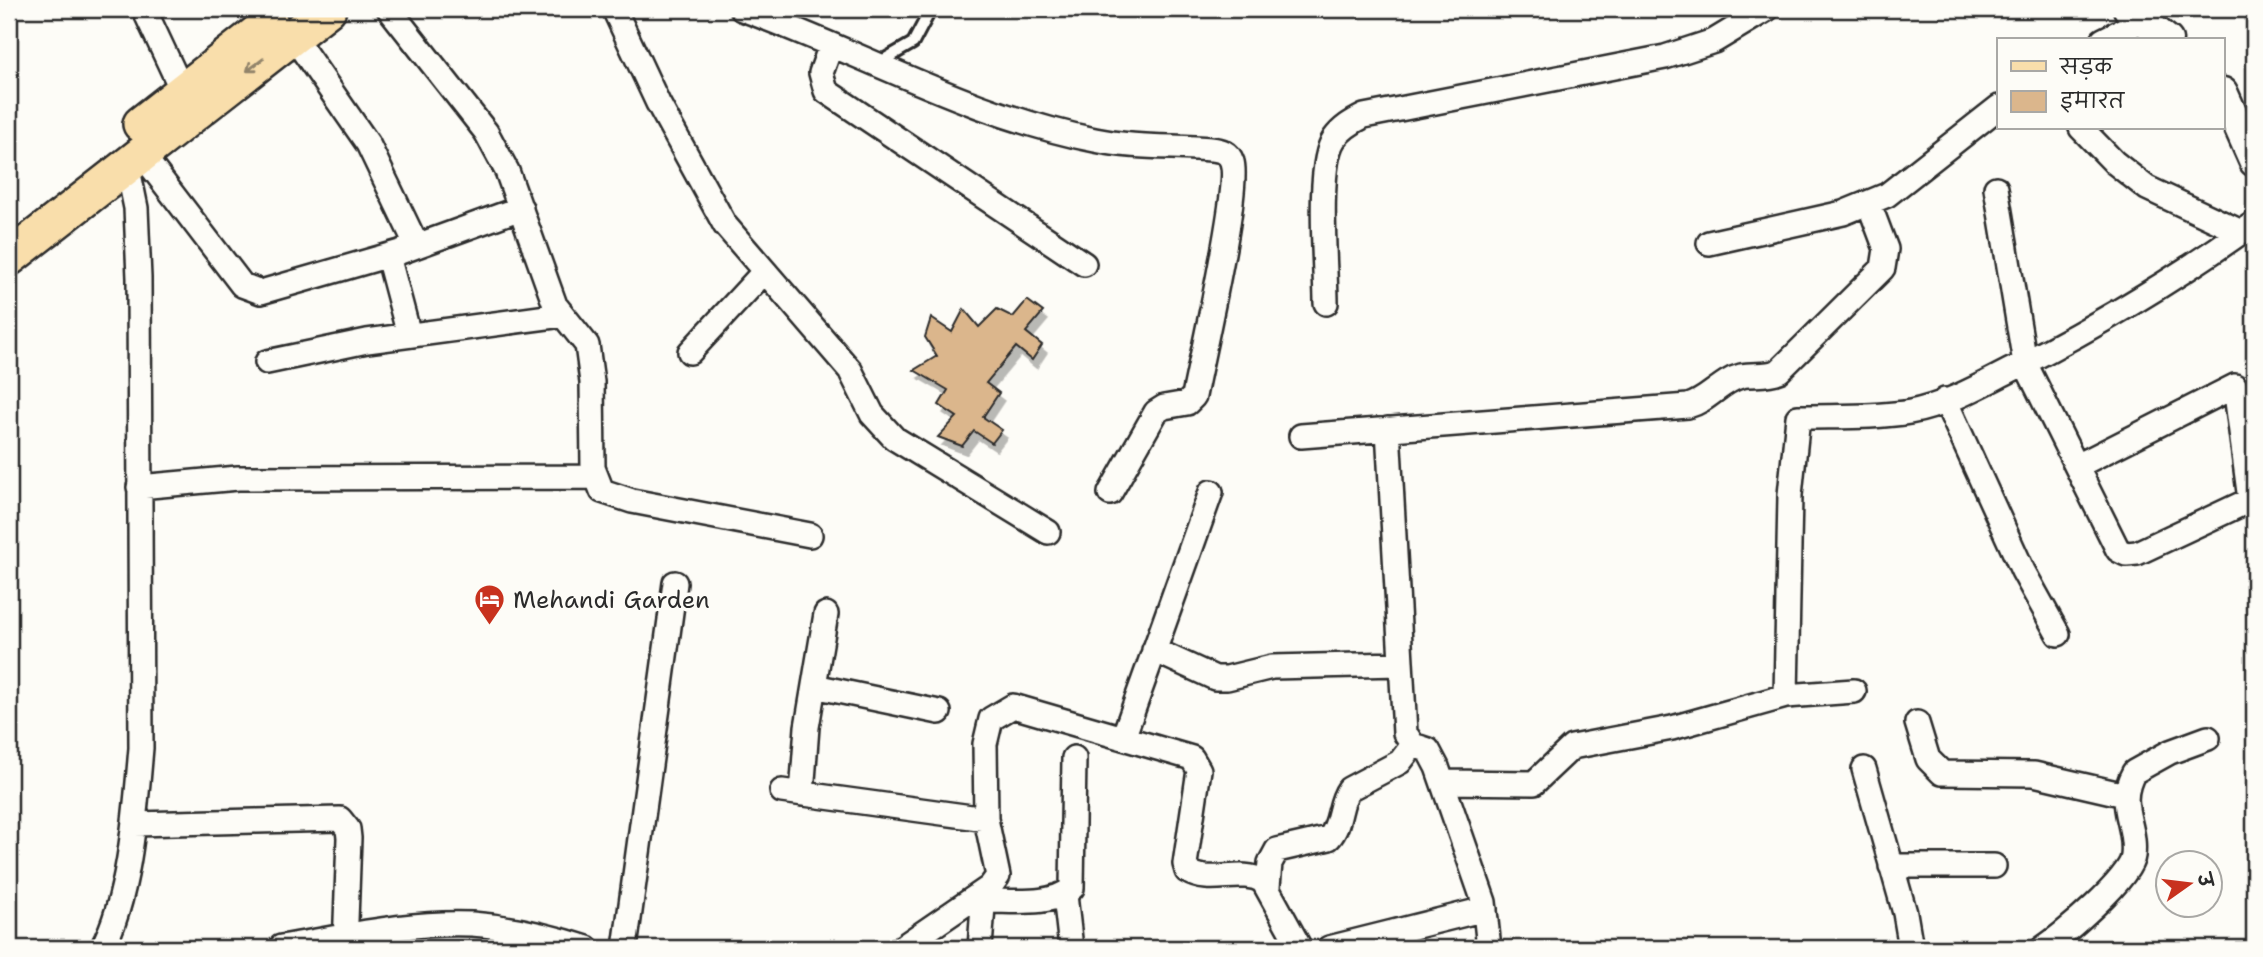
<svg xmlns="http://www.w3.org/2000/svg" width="2263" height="957" font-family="'Shantell Sans','Playpen Sans Deva',sans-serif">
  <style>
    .building { fill: #dbb68c; stroke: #2b2b2b; stroke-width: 2; filter: url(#shadow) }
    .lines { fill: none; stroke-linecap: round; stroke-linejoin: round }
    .service-casing { stroke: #2b2b2b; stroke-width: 16 }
    .minor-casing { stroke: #2b2b2b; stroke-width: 28 }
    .tertiary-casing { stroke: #2b2b2b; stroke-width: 33 }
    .primary-casing { stroke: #2b2b2b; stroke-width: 40 }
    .service { stroke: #fdfcf7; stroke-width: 10 }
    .minor { stroke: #fdfcf7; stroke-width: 23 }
    .tertiary { stroke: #fdfcf7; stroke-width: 28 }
    .primary { stroke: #f9deab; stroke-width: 35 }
    .oneway { stroke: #92846b }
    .labels { text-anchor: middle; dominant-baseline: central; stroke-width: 7; stroke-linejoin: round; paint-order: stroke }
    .poi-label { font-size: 24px; fill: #2b2b2b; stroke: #fdfcf7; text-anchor: start }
  </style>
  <defs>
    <filter id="shadow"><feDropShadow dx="4.5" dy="8" stdDeviation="0" flood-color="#0004"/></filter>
  </defs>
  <rect width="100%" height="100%" fill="#fdfcf7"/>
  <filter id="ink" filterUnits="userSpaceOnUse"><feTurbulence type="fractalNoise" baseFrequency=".0143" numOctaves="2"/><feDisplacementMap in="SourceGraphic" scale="14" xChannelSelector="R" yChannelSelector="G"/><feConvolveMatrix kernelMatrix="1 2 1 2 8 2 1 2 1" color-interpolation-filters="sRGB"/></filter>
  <g filter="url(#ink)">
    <path class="building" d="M1027,300L1043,312L1026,332L1042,345L1032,360L1016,347L986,383L999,393L983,417L1002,430L992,443L974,431L962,446L938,437L957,417L939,405L948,390L914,370L937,356L925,337L931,318L952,332L964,309L979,327L997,309L1013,317Z"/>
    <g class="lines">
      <defs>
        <path id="service" d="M880,62L913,43L931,9"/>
        <path id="minor" d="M144,9L188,103
          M389,9L486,132L507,171L555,305L587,345L592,382L593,468L602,491L632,501L810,535
          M614,9L658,103L725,225L850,370L872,414L894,438L1048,532
          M742,9C859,51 972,116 1095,140C1133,148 1173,146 1211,149C1221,150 1229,152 1232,162C1241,187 1201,359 1194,396L1187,403L1164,407L1156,412L1110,493
          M293,36L368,144L417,246
          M2103,40L2141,21
          M831,45L821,73L826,91L1084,264
          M2081,128L2114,162L2147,188L2241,232
          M141,153L242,285L261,292L400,252L521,208
          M1996,188L2025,363L2118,550L2126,554L2137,553L2250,500L2235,386L2077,466
          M1709,243L1843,213L1887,195L1999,107
          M388,256L409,335
          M1326,303C1326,267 1316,166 1334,139C1342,128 1352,122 1364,116L1665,57L1714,41L1767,9
          M690,352L764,272
          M267,362L367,341L562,315
          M1945,400L2023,571L2058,634
          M1388,429L1405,733L1413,745L1428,750L1437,767L1484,902L1489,948
          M1301,436L1688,406C1708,401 1721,381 1741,376C1754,373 1765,377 1779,371L1883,268L1886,249L1869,204
          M139,487L238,478L595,477
          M1154,650L1215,678H1227L1272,667L1400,664
          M814,686L939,712
          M1786,696L1790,495L1798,417C1835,416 1874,418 1910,412C1945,406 1981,385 2013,369C2097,326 2178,278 2254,223
          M1917,723L1928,759L1942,773L2034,774L2125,795
          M1123,738L1211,492
          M1864,769L1905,913L1911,948
          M1443,782L1534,783L1572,747L1672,728L1786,696L1854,691
          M782,791L986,819
          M802,794L807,727L826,614
          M135,824L340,819L348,829L349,838L345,948
          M1891,866H1994
          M1268,887L1270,863L1277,850L1329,838C1342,824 1338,804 1349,789L1400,762L1413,745
          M1065,895L1071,948
          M983,901C1009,900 1052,907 1072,888L1074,758
          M281,947C343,937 409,921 472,924C512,927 550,936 587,948
          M102,948C130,899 136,805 141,748L139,278L136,208L127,164
          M625,948L675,583
          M901,948L990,887L998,876L986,819L985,744L991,719L1013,706L1192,758L1199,770L1185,864L1187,871C1211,886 1240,868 1263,881L1300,948
          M980,948L984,892
          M1329,948L1485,909
          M2043,948C2062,936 2131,878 2133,856C2137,823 2115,806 2134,772L2170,752L2208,738"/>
        <path id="tertiary" d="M2128,9L2168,40
          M2223,92L2254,162"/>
        <path id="primary" d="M141,124L270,23
          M9,258L328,9"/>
      </defs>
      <use href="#service" class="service-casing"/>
      <use href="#minor" class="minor-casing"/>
      <use href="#tertiary" class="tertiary-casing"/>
      <use href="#primary" class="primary-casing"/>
      <use href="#service" class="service"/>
      <use href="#minor" class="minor"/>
      <use href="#tertiary" class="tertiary"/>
      <use href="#primary" class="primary"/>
    </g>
    <defs><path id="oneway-shaft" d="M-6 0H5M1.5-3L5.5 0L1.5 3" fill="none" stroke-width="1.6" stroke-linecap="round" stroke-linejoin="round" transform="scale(1.75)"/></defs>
    <use class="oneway" href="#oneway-shaft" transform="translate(255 65) rotate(143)"/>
  </g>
  <defs>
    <symbol id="hotel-pin" viewBox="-11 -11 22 30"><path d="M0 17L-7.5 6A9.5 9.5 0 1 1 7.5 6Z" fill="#c8321e" stroke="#fdfcf7"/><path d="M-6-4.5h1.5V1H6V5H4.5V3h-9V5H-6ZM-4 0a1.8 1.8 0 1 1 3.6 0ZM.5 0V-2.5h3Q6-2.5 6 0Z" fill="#fff"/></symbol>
  </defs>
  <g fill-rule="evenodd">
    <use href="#hotel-pin" x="472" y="582" width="35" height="47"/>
  </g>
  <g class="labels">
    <g class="poi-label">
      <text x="513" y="600">Mehandi Garden</text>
    </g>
  </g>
  <rect width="2263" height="957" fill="none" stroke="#fdfcf7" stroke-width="35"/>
  <rect x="18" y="18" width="2228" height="922" fill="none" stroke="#2b2b2b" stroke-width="2.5" filter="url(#ink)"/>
  <rect x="1997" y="38" width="228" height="91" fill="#fdfcf7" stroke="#a9a8a5" stroke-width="2"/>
  <rect x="2011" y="61" width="35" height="10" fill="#f9deab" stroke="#a9a8a5" stroke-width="2"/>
  <text x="2060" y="74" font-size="21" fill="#2b2b2b">सड़क</text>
  <rect x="2011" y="91" width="35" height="21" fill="#dbb68c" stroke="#a9a8a5" stroke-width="2"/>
  <text x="2060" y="108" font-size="21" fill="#2b2b2b">इमारत</text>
  <g transform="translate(2189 884) rotate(76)"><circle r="33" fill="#fdfcf7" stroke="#a9a8a5" stroke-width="2"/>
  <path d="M0-5L12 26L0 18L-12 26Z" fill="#c8321e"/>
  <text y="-10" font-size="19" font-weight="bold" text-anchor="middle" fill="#2b2b2b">उ</text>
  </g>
</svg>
